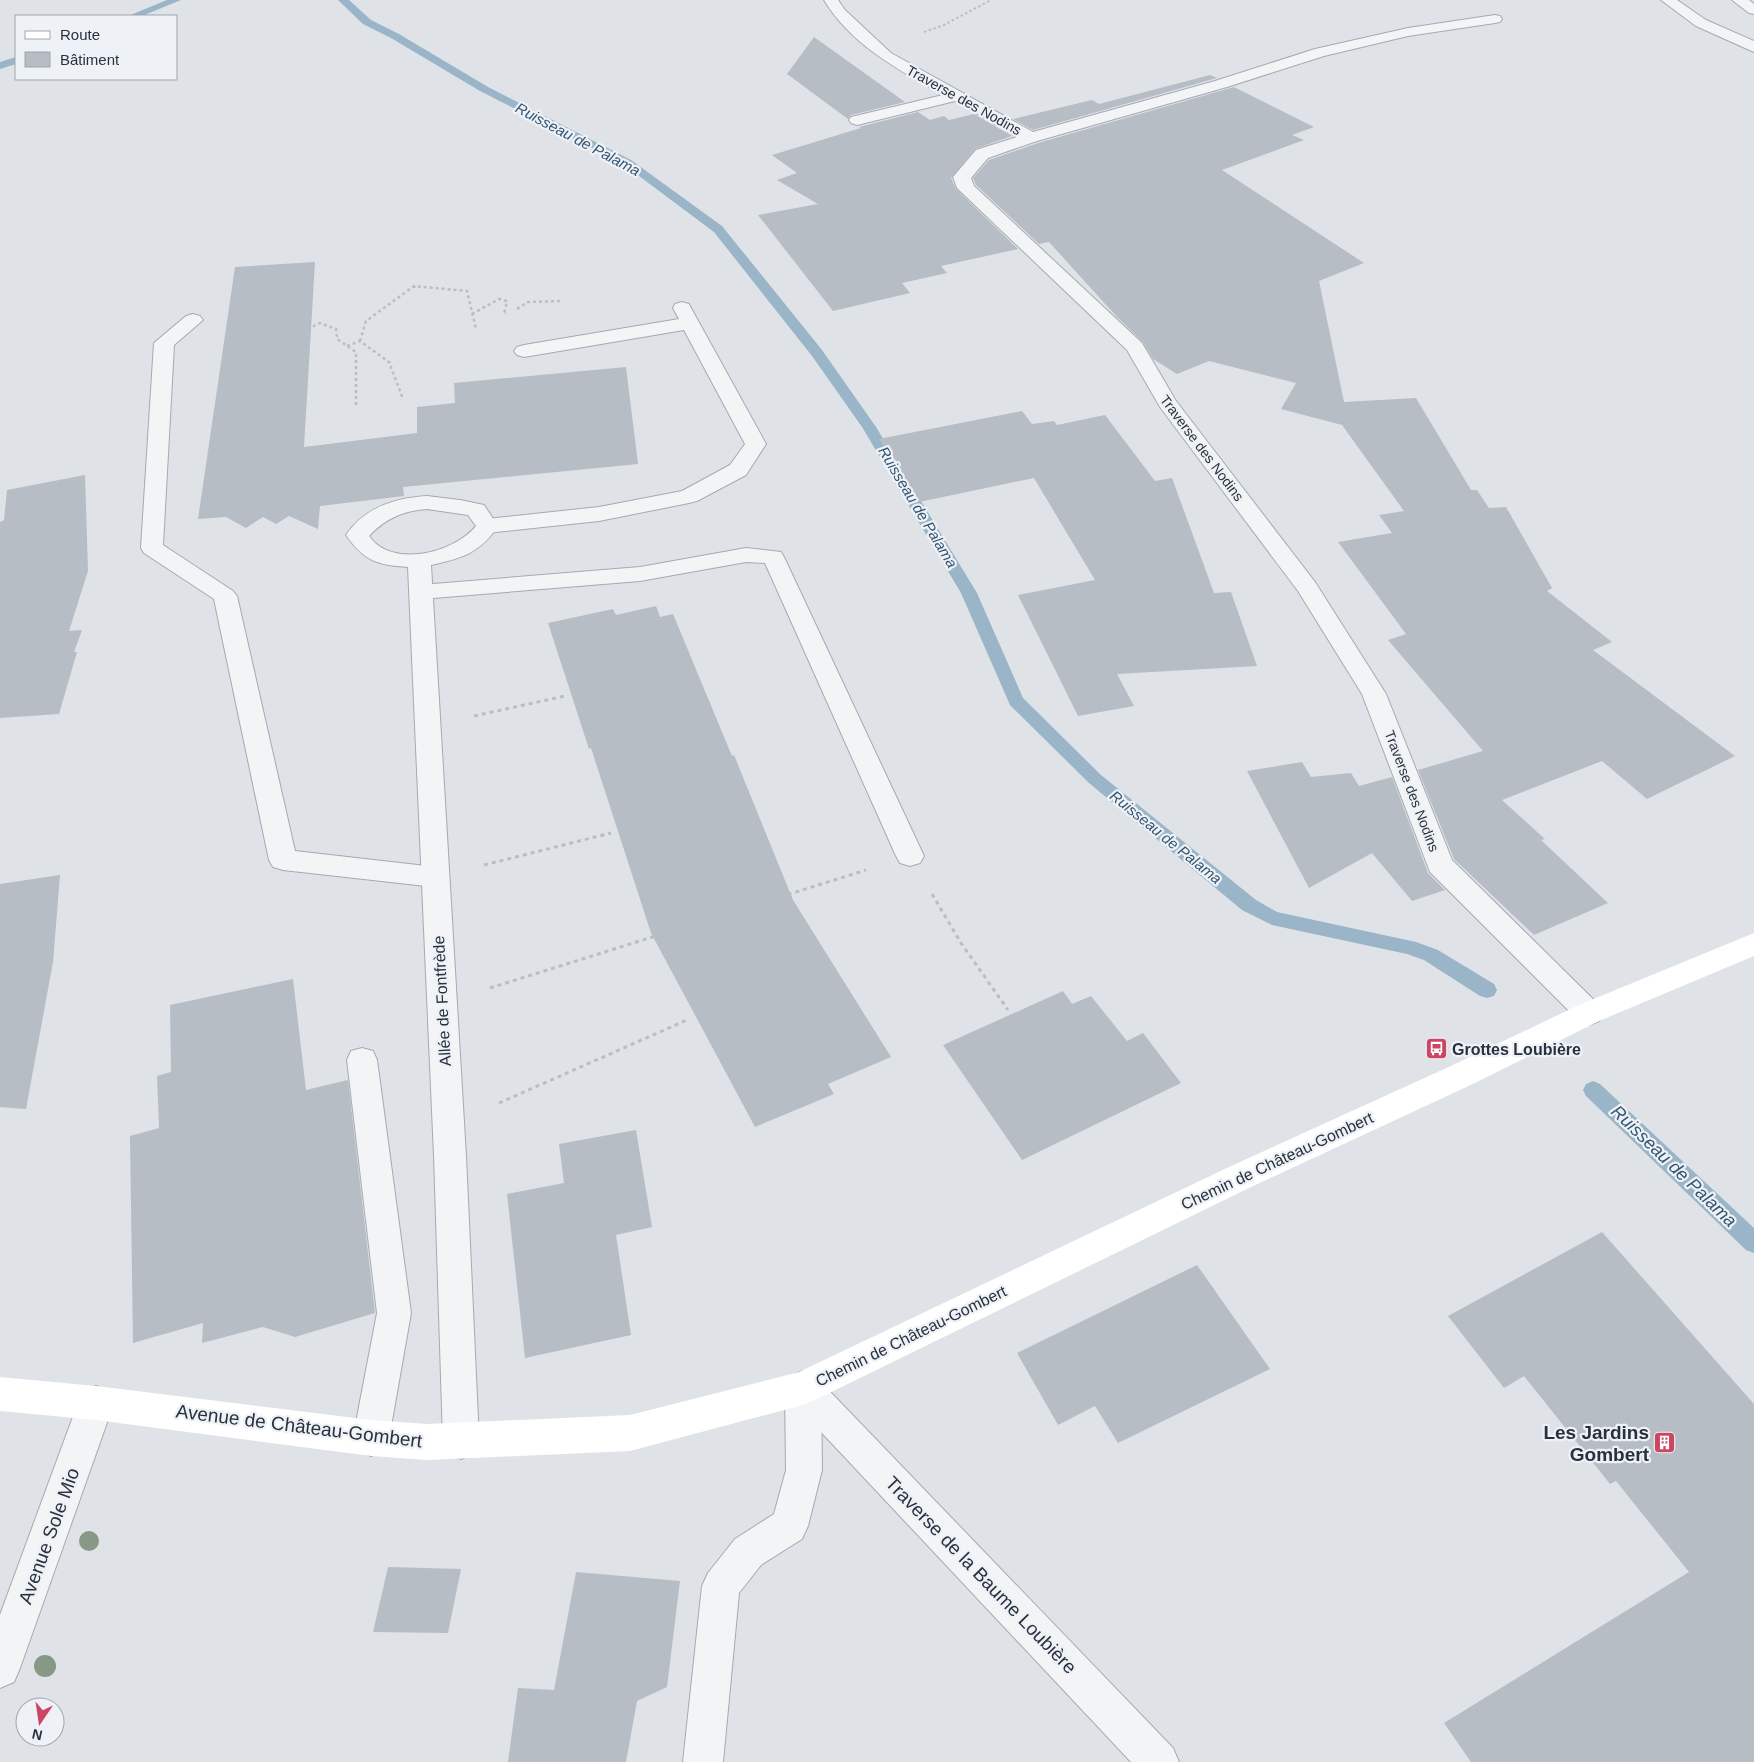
<svg xmlns="http://www.w3.org/2000/svg" width="1754" height="1762" font-family="Arial,sans-serif">
  <style>
    .lines { fill: none; stroke-linecap: round; stroke-linejoin: round }
    .stream { fill: #9ab4c8; fill-rule: evenodd }
    .building { fill: #b6bdc5 }
    .lane-casing { stroke: #a4aab2; stroke-width: 2 }
    .street-casing { stroke: #a4aab2; stroke-width: 2 }
    .path-far2 { stroke: #b9bec3; stroke-width: 2; stroke-dasharray: 2.5 2.5; stroke-linecap: butt }
    .path-far1 { stroke: #b9bec3; stroke-width: 2.5; stroke-dasharray: 3 3; stroke-linecap: butt }
    .path { stroke: #b9bec3; stroke-width: 3; stroke-dasharray: 4 4; stroke-linecap: butt }
    .lane { fill: #f2f4f6; fill-rule: evenodd }
    .street { fill: #f2f4f6; fill-rule: evenodd }
    .secondary { fill: #fff; fill-rule: evenodd }
    .tree { fill: #879886 }
    .labels { text-anchor: middle; dominant-baseline: central; stroke-width: 4.5; stroke-linejoin: round; paint-order: stroke }
    .far-street-label { font-size: 14px; fill: #28323f; stroke: #eef2f6 }
    .far-water-label { font-size: 15px; font-style: italic; fill: #335472; stroke: #eef2f6 }
    .street-label { font-size: 16px; fill: #28323f; stroke: #eef2f6 }
    .poi-label { font-size: 16px; font-weight: bold; fill: #28323f; stroke: #eef2f6; text-anchor: start }
    .water-label { font-size: 18px; font-style: italic; fill: #335472; stroke: #eef2f6 }
    .near-street-label { font-size: 19px; fill: #28323f; stroke: #eef2f6 }
    .near-poi-label { font-size: 19px; font-weight: bold; fill: #28323f; stroke: #eef2f6; text-anchor: end }
  </style>
  <rect width="100%" height="100%" fill="#dfe3e8"/>
  <g class="lines">
    <path class="stream" d="M167,0H181L142,16H128Z
      M338,0H349L371,20L399,34L488,87L631,160L722,226L822,350L876,427L977,593L1023,698L1101,775L1256,900L1277,912L1416,942L1438,950L1494,984L1497,990L1494,996L1487,998L1480,996L1424,960L1407,954L1272,925L1242,910L1089,783L1010,705L961,593L862,427L812,356L714,232L623,164L480,91L391,38L363,24Z
      M16,57V64L0,69V62Z
      M1593,1081L1600,1084L1754,1228V1253L1746,1250L1586,1096L1583,1090L1586,1084Z"/>
  </g>
  <path class="building" d="M814,37L905,102L851,115L848,119L787,74Z
    M1210,75L1217,78L1033,130L1013,119L1092,100L1099,104Z
    M1234,87L1314,127L1292,135L1304,140L1222,170L1364,263L1319,281L1344,402L1416,398L1471,490H1477L1489,508L1506,507L1552,588L1547,591L1612,642L1593,650L1735,756L1647,799L1602,761L1502,800L1545,839L1541,840L1608,903L1534,935L1454,859L1418,770L1483,751L1388,640L1406,634L1338,542L1392,533L1379,515L1404,511L1342,425L1281,409L1296,383L1209,361L1177,374L1153,359L1143,342L1117,317L1049,242L1039,244L976,185L973,178L989,160L1038,143Z
    M918,112L930,120L944,116L949,120L974,114L1012,136L975,149L951,178L956,189L1018,249L941,266L947,273L902,283L910,293L833,311L758,215L818,204L777,180L797,173L772,155L861,128L859,127Z
    M315,262L304,447L417,433V407L455,403L454,383L626,367L638,464L403,487L404,496L320,506L318,529L289,516L276,524L263,517L246,528L226,517L198,519L235,267Z
    M1022,411L1032,424L1054,421L1057,425L1105,415L1155,481L1172,478L1214,593L1231,592L1257,666L1117,674L1134,706L1078,716L1018,595L1095,580L1034,478L919,502L879,439Z
    M85,475L88,571L69,631L82,630L74,652H77L59,714L0,718V522L4,520L7,490Z
    M656,606L660,617L673,614L732,756L734,755L793,900L891,1057L828,1084L834,1094L755,1127L651,933L591,748L589,749L548,623L613,609L616,615Z
    M1302,762L1311,777L1351,773L1359,786L1392,777L1428,873L1445,890L1412,901L1372,853L1309,888L1247,771Z
    M60,875L53,962L26,1109L0,1107V884Z
    M293,979L306,1090L348,1080L375,1313L295,1337L263,1327L202,1343L203,1323L133,1343L130,1136L159,1128L157,1076L171,1072L170,1005Z
    M1063,991L1072,1004L1091,996L1127,1041L1143,1033L1181,1083L1022,1160L943,1045Z
    M636,1130L652,1227L616,1235L631,1335L525,1358L507,1194L564,1183L559,1144Z
    M1602,1232L1754,1404V1762H1471L1444,1723L1689,1572L1616,1481L1610,1484L1524,1376L1504,1388L1448,1316Z
    M1197,1265L1270,1369L1118,1443L1095,1406L1058,1425L1017,1353Z
    M388,1567L461,1569L448,1633L373,1632Z
    M576,1572L680,1581L667,1687L637,1701L626,1762H508L518,1688L554,1690Z"/>
  <g class="lines">
    <defs>
      <path id="lane" d="M1661,0H1677L1706,20L1754,41V52L1696,26Z
        M1732,0H1749L1754,4V14L1749,13Z
        M682,302L689,304L691,308L766,444L746,475L697,501L689,503L599,521L487,533L479,531L476,526L479,521L487,519L599,507L682,491L730,465L745,444L684,330L524,357L517,355L514,351L517,347L524,345L679,319L673,308L675,304Z
        M193,314L200,316L203,320L174,345L163,545L233,591L237,596L295,851L435,867L445,870L449,877L445,884L435,887L283,870L273,867L269,860L214,599L144,553L141,548L154,343L186,316Z
        M746,548L781,552L784,557L924,856L920,863L910,866L900,863L896,856L765,563L746,562L640,581L421,599L413,597L409,592L413,587L421,585L640,567Z
        M362,1048L373,1051L377,1060L411,1313L389,1438L384,1450L371,1456L358,1450L353,1438L377,1313L347,1060L351,1051Z
        M803,1371L815,1376L821,1388L822,1470L808,1526L802,1539L761,1565L739,1593L723,1762H683L702,1586L708,1573L735,1539L774,1514L786,1470L785,1388L791,1376Z"/>
      <path id="street" d="M824,0H838L845,10L891,53L1033,132L1215,81L1315,49L1408,28L1495,15L1500,16L1502,19L1500,22L1495,23L1408,36L1324,56L1227,87L1037,141L988,158L971,178L974,186L1142,343L1176,401L1315,582L1386,694L1452,860L1599,1005L1604,1013L1599,1021L1589,1025L1579,1021L1430,872L1362,694L1298,591L1160,407L1127,350L957,188L953,177L976,150L1017,137L955,101L857,125L851,123L849,120L851,117L943,95C899,70 851,45 824,0Z
        M427,496L460,500L484,505L498,526C479,554 462,558 431,565L466,1156L479,1441L474,1453L461,1459L448,1453L443,1441L434,1156L408,567C377,565 364,561 346,535C365,507 395,498 427,496ZM427,509L468,515L476,526C454,553 392,569 369,536C386,518 403,511 427,509Z
        M803,1371L815,1376L1173,1748L1179,1762H1131L791,1400L785,1388L791,1376Z
        M96,1386L108,1391L114,1403L20,1668L14,1682L0,1688V1615L78,1403L84,1391Z"/>
    </defs>
    <use href="#lane" class="lane-casing"/>
    <use href="#street" class="street-casing"/>
    <path class="path-far2" d="M924,32L944,25L991,0
      M413,287H423"/>
    <path class="path-far1" d="M517,309L528,302L561,301
      M472,314L499,299L507,301L504,314L506,313
      M230,337L305,330L320,323L336,329L337,339L356,352V405
      M360,341L366,321L414,286L467,291L476,329
      M347,346L360,341L389,362L403,399"/>
    <path class="path" d="M474,716L565,696
      M484,865L611,833
      M932,894L961,943L1008,1010
      M490,988L866,870
      M499,1103L687,1020"/>
    <use href="#lane" class="lane"/>
    <use href="#street" class="street"/>
    <path class="secondary" d="M1754,933V956L1599,1021L1475,1083L1251,1187L815,1400L803,1405L630,1451L427,1460L371,1456L96,1420L0,1411V1377L96,1386L371,1420L427,1424L630,1415L799,1372L1229,1167L1453,1065L1579,1005Z"/>
  </g>
  <g class="tree">
    <circle cx="89" cy="1541" r="10"/>
    <circle cx="45" cy="1666" r="11"/>
  </g>
  <defs>
    <symbol id="bus-square" viewBox="-11 -11 22 22"><rect x="-9" y="-9" width="18" height="18" rx="4" fill="#cc4563" stroke="#eef2f6"/><path d="M-5-6H5V4H4V6H2V4H-2V6H-4V4H-5ZM-3.5-4V0h7V-4ZM-3.5 1.2v1.5H-2V1.2ZM2 1.2v1.5H3.5V1.2Z" fill="#fff"/></symbol>
    <symbol id="building-square" viewBox="-11 -11 22 22"><rect x="-9" y="-9" width="18" height="18" rx="4" fill="#cc4563" stroke="#eef2f6"/><path d="M-4-6H4V6H1V3H-1V6H-4ZM-2.5-4.3h1.7v1.8h-1.7ZM.8-4.3h1.7v1.8H.8ZM-2.5-1h1.7V.8h-1.7ZM.8-1h1.7V.8H.8Z" fill="#fff"/></symbol>
  </defs>
  <g fill-rule="evenodd">
    <use href="#bus-square" x="1424" y="1036" width="25" height="25"/>
    <use href="#building-square" x="1652" y="1430" width="25" height="25"/>
  </g>
  <g class="labels">
    <g class="far-street-label">
      <text transform="translate(964 100) rotate(29)">Traverse des Nodins</text>
      <text transform="translate(1202 448) rotate(53)">Traverse des Nodins</text>
      <text transform="translate(1412 791) rotate(69)">Traverse des Nodins</text>
    </g>
    <g class="far-water-label">
      <text transform="translate(578 139) rotate(28)">Ruisseau de Palama</text>
      <text transform="translate(918 507) rotate(59)">Ruisseau de Palama</text>
      <text transform="translate(1166 837) rotate(39)">Ruisseau de Palama</text>
    </g>
    <g class="street-label">
      <text transform="translate(442 1001) rotate(-93)">Allée de Fontfrède</text>
      <text transform="translate(1277 1161) rotate(-25)">Chemin de Château-Gombert</text>
      <text transform="translate(911 1336) rotate(-26)">Chemin de Château-Gombert</text>
    </g>
    <g class="poi-label">
      <text x="1452" y="1049">Grottes Loubière</text>
    </g>
    <g class="water-label">
      <text transform="translate(1674 1166) rotate(44)">Ruisseau de Palama</text>
    </g>
    <g class="near-street-label">
      <text transform="translate(299 1426) rotate(7)">Avenue de Château-Gombert</text>
      <text transform="translate(49 1536) rotate(-70)">Avenue Sole Mio</text>
      <text transform="translate(981 1575) rotate(46)">Traverse de la Baume Loubière</text>
    </g>
    <g class="near-poi-label">
      <text x="1649" y="1432">Les Jardins<tspan x="1649" dy="22">Gombert</tspan></text>
    </g>
  </g>
  <rect x="15" y="15" width="162" height="65" fill="#eef2f6" stroke="#9fa5ad"/>
  <rect x="25" y="31" width="25" height="8" fill="#ffffff" stroke="#9fa5ad"/>
  <text x="60" y="40" font-size="15" fill="#28323f">Route</text>
  <rect x="25" y="52" width="25" height="15" fill="#b6bdc5" stroke="#9fa5ad"/>
  <text x="60" y="65" font-size="15" fill="#28323f">Bâtiment</text>
  <g transform="translate(40 1722) rotate(193)"><circle r="24" fill="#eef2f6" stroke="#9fa5ad"/>
  <path d="M0-4L9 19L0 12L-9 19Z" fill="#cc4563"/>
  <text y="-8" font-size="14" font-weight="bold" text-anchor="middle" fill="#28323f">N</text>
  </g>
</svg>
